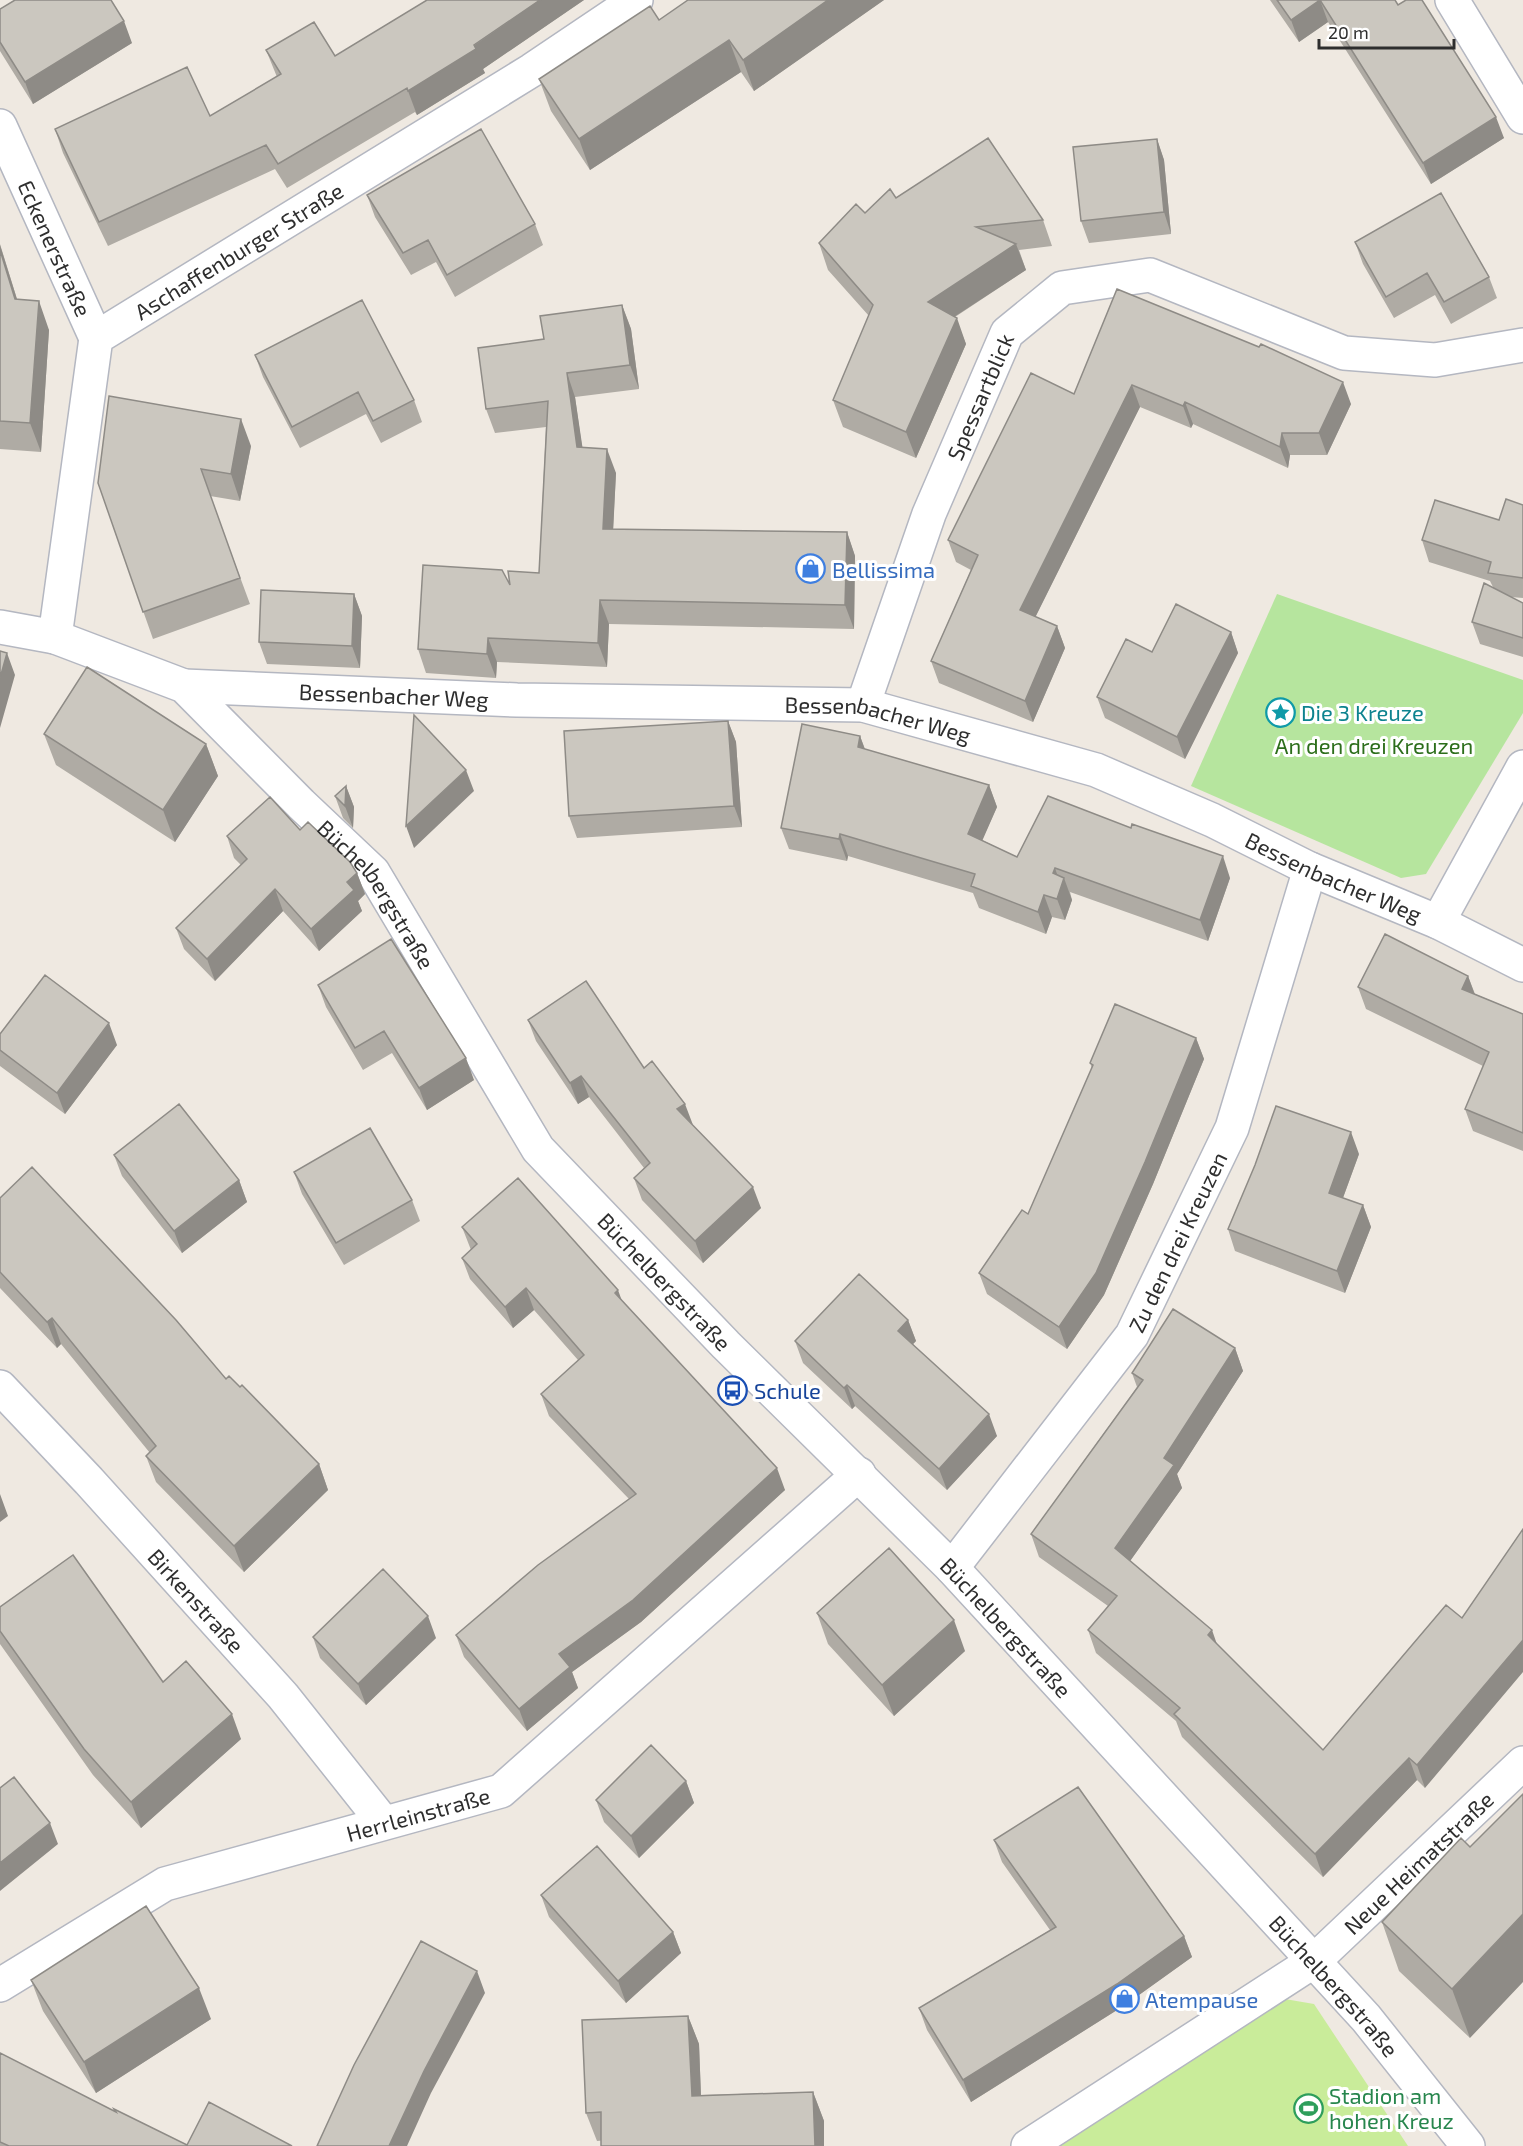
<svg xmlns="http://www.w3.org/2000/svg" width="1523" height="2146" font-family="'Exo 2',sans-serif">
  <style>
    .green { fill: #b6e59e }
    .pitch { fill: #c9ec9a }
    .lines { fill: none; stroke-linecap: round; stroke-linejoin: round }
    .minor-casing { stroke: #b4b7c1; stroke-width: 36 }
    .tertiary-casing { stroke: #b4b7c1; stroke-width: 36 }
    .minor { stroke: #fff; stroke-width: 33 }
    .tertiary { stroke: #fff; stroke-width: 33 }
    .wall { fill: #afaba4 }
    .shaded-wall { fill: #8e8b86 }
    .building { fill: #cbc7bf; stroke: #8e8b86; stroke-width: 1.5 }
    .labels { text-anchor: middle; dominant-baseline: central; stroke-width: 6; stroke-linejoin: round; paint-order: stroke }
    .street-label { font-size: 22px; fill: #2e2e2e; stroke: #fff }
    .shop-label { font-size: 22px; fill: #366cbe; stroke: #fff; text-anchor: start }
    .culture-label { font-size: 22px; fill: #0d838f; stroke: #fff; text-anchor: start }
    .park-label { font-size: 22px; fill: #2c6e1b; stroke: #fff }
    .transit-label { font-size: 22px; fill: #164399; stroke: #fff; text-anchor: start }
    .leisure-label { font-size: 22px; fill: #27864d; stroke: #fff; text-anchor: start }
  </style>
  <rect width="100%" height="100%" fill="#efe9e1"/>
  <path class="green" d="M1277,594L1523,680V713L1426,874L1401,878L1191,786Z"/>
  <path class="pitch" d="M1279,1998L1314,2004L1408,2146H1045Z"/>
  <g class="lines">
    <defs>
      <g id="minor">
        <path d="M1452,0L1523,117"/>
        <path id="s1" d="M0,627L55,637L96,338L532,70L636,0"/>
        <path id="s2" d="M184,686L517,700L863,705L1096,770L1212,820L1310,869L1438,922L1523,965"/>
        <path id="s3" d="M863,705L929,514L1007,333L1062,288L1150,275L1344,353L1435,360L1523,345"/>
        <path d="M1438,922L1523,767"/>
        <path id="s4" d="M0,1387L89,1481L283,1696L383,1822"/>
        <path id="s5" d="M952,1568L1132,1335L1232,1128L1310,869"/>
        <path id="s6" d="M0,1985L165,1884L501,1791L859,1474"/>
        <path id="s7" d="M1028,2146L1314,1961L1523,1763"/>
      </g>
      <g id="tertiary">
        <path id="s8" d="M0,126L96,338"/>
        <path id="s9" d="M55,637L184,686L301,804L373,872L538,1149L726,1345L952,1568L1366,2018L1468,2146"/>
      </g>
    </defs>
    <use href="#minor" class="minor-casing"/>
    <use href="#tertiary" class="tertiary-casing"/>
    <use href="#minor" class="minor"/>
    <use href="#tertiary" class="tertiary"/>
  </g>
  <path class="wall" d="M427,0H584L483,69L485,73L417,115L415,112L287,188L275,169L108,246L63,153L55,129L210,116L277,77L266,50L335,56Z
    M884,0L754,91L741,72L590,170L551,111L539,79L659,20Z
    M1270,0H1395L1504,138L1431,184L1328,22L1299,42Z
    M0,9L132,43L33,104L0,51Z
    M1157,139L1164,160L1171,234L1089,243L1081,221Z
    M367,195L535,224L543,245L455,297L436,262L411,275L375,217Z
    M896,198L1043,220L1052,246L1019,250L1026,270L955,317L966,344L916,458L843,427L833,400L869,316L828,270L819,243L865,213Z
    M1355,242L1489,277L1497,298L1451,324L1435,295L1394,318L1363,264Z
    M0,244L17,299L49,330L41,452L0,449Z
    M1117,289L1351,404L1327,455H1290L1288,468L1193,424L1191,428L1140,407L1035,617L1057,626L1065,648L1033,722L939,683L931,661L971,570L956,562L948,540L1074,394Z
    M622,305L631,329L639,389L575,397L582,447L616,473L613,529L847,532L855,556L854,629L609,624L607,667L497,662L496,678L426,673L418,649L510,585L539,573L546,427L495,433L486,409L544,339Z
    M255,355L414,400L422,422L381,443L366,414L300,448L263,377Z
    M251,446L240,501L210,496L250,604L153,639L98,483Z
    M1523,505V598L1511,597L1523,603V657L1480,644L1472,622L1493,587L1490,581L1429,562L1422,540L1499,520Z
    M354,594L362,616L360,668L267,664L259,642Z
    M1231,632L1238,653L1185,759L1105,718L1097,697L1152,652Z
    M728,721L736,742L742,827L577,838L569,816Z
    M44,734L206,744L218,776L175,842L56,765Z
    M860,736L865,749L989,785L997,807L982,840L1017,857L1230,878L1208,941L1070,892L1072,900L1065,920L1052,917L1046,934L979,908L973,893L848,856L847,861L789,849L781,828Z
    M346,786L354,807L353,828L343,818L335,796Z
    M300,830L357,873L365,894L358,901L362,911L319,951L283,911L215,981L184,949L176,928L241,865L234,858L227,836Z
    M1468,976L1475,994L1523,1014V1151L1473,1131L1465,1109L1483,1066L1366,1009L1358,987Z
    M318,985L474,1080L427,1110L392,1053L363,1070L326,1007Z
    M528,1020L644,1068L692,1125L761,1208L703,1263L642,1200L634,1178L644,1168L589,1097L578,1104L536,1041Z
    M0,1034L117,1045L65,1114L0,1066Z
    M1196,1038L1204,1059L1153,1184L1104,1295L1067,1349L987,1294L979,1273L1028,1214L1092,1068L1090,1063Z
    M1359,1154L1343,1198L1363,1205L1371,1227L1345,1293L1235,1251L1228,1229Z
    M114,1155L239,1180L247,1202L182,1253L122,1176Z
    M294,1172L412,1200L420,1221L344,1265L302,1194Z
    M0,1198L226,1379L240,1387L319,1464L328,1490L244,1572L156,1482L146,1456L150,1453L61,1344L57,1348L0,1288Z
    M462,1227L621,1300L785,1490L641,1622L572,1672L578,1688L527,1731L464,1657L456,1635L629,1499L549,1416L541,1394L578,1360L534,1310L513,1328L470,1279L462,1258L471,1250Z
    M908,1320L916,1341L913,1344L997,1436L947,1490L855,1406L852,1409L803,1363L795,1341Z
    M1235,1348L1243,1371L1177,1474L1182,1488L1130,1561L1217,1644L1323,1750L1446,1605L1425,1788L1417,1780L1323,1877L1182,1737L1176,1721L1096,1653L1088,1630L1108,1606L1039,1557L1031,1534L1137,1387L1132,1373Z
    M0,1607L163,1682L241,1739L141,1828L93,1775L0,1644Z
    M817,1613L965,1651L894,1716L828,1644Z
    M313,1637L436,1638L366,1705L320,1658Z
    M686,1781L694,1803L639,1858L604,1822L596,1800Z
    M994,1840L1184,1936L1192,1957L1125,2005L971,2102L927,2030L919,2008L1050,1930L1002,1862Z
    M1470,1847V2038L1399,1971L1382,1922Z
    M541,1895L673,1932L681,1953L626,2003L549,1917Z
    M31,1980L211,2019L96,2093L43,2011Z
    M688,2016L699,2044L701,2095L813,2092L824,2121L597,2141L586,2113Z
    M0,2053L115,2112L114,2109L187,2145L292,2146H0Z"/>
  <path class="shaded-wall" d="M540,0H584L483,69L485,73L417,115L408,91Z
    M828,0H884L754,91L743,60Z
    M1320,0L1328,22L1299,42L1291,20Z
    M124,21L132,43L33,104L25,82Z
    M729,40L741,72L590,170L579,139Z
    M1496,117L1504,138L1431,184L1423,163Z
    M1157,139L1164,160L1171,234L1164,212Z
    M1016,244L1026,270L937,328L928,302Z
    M0,245L26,328L15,299L0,250Z
    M39,301L49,330L41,452L30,423Z
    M622,305L631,329L639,389L630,365Z
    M957,318L966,344L916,458L906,432Z
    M567,373L575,397L586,471L577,447Z
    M1343,382L1351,404L1327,455L1319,433Z
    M1132,385L1140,407L1028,632L1020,610Z
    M1185,402L1193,424L1191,428L1183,406Z
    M241,419L251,446L240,501L231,474Z
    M1282,433L1290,455L1288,468L1280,447Z
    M607,449L616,473L612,553L603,529Z
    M847,532L855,556L854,629L845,605Z
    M354,594L362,616L360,668L352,646Z
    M600,600L609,624L607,667L598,643Z
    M1057,626L1065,648L1033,722L1025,701Z
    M1231,632L1238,653L1185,759L1177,737Z
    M488,638L497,662L496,678L487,654Z
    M7,653L15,675L0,728V678Z
    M728,721L736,742L742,827L734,806Z
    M860,736L868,758L858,747Z
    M206,744L218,776L175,842L163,810Z
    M466,770L474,791L414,848L406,826Z
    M989,785L997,807L976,855L968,834Z
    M346,786L354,807L353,828L345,806Z
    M840,834L848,856L847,861L839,839Z
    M1223,856L1230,878L1208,941L1200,920Z
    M1055,868L1061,886L1064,878L1072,900L1065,920L1057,899L1053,873Z
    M357,873L365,894L358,901L362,911L319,951L311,929L347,882Z
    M275,889L283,911L215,981L207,959Z
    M1044,895L1052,917L1046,934L1038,912Z
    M1468,976L1476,998L1462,989Z
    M109,1023L117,1045L65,1114L57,1093Z
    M1196,1038L1204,1059L1153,1184L1104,1295L1067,1349L1059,1327Z
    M466,1058L474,1080L427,1110L419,1088Z
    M581,1076L589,1097L578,1104L570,1083Z
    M685,1104L693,1125L677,1109Z
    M1351,1132L1359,1154L1337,1214L1329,1193Z
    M239,1180L247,1202L182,1253L174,1231Z
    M753,1187L761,1208L703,1263L695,1241Z
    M1363,1205L1371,1227L1345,1293L1337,1271Z
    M526,1288L534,1310L513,1328L505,1307Z
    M618,1290L626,1312L615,1293Z
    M52,1318L61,1344L57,1348L47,1322Z
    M908,1320L916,1341L905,1352L898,1331Z
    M1235,1348L1243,1371L1177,1474L1182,1488L1123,1571L1115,1548L1164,1458Z
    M847,1385L855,1406L852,1409L844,1388Z
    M989,1414L997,1436L947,1490L939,1469Z
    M319,1464L328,1490L244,1572L234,1546Z
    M777,1468L785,1490L641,1622L572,1672L578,1688L527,1731L519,1709L559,1654Z
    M0,1494L8,1516L0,1522Z
    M428,1616L436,1638L366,1705L358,1684Z
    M954,1620L965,1651L894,1716L882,1685Z
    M1212,1630L1220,1653L1208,1635Z
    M1523,1640V1672L1425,1788L1417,1765Z
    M232,1714L241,1739L141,1828L131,1802Z
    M1409,1758L1417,1780L1323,1877L1315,1854Z
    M686,1781L694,1803L639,1858L631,1836Z
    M50,1823L58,1844L0,1891V1863Z
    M1523,1914V1982L1470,2038L1452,1989Z
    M673,1932L681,1953L626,2003L618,1981Z
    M1184,1936L1192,1957L1125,2005L971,2102L963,2080Z
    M477,1971L485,1993L431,2093L407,2146H389L424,2071Z
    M199,1988L211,2019L96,2093L84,2062Z
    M688,2016L699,2044L702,2124L692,2096Z
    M813,2092L824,2121V2146H815Z"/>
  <path class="building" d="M15,0H111L124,21L25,82L0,42V9Z
    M427,0H540L474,45L476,49L408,91L407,88L278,164L266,145L99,222L55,129L187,67L210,116L281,74L266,50L314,22L335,56Z
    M688,0H828L743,60L729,40L579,139L539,79L650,6L659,20Z
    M1277,0H1395L1398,5L1406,0H1422L1496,117L1423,163L1320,0L1291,20Z
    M481,129L535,224L447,275L428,240L403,253L367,195Z
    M988,138L1043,220L976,227L1016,244L928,302L957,318L906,432L833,400L873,305L819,243L856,204L865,213L890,189L896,198Z
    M1157,139L1164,212L1081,221L1073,147Z
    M1441,193L1489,277L1444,302L1427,273L1386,297L1355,242Z
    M0,250L15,299L39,301L30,423L0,421Z
    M1117,289L1259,347L1261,344L1343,382L1319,433H1282L1280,447L1185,402L1183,406L1132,385L1020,610L1057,626L1025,701L931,661L978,555L948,540L1031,373L1074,394Z
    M362,300L414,400L373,421L358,392L292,427L255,355Z
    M622,305L630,365L567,373L577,447L607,449L603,529L847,532L845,605L600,600L598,643L488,638L487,654L418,649L423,565L502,570L510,585L508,571L539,573L548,401L486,409L478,348L544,339L540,316Z
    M109,396L241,419L231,474L201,469L240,578L143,612L98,483Z
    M1506,499L1523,505V578L1488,573L1491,562L1422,540L1435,500L1499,520Z
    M1484,583L1523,603V638L1472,622Z
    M261,590L354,594L352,646L259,642Z
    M1176,604L1231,632L1177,737L1097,697L1126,639L1152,652Z
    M0,651L7,653L0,678Z
    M87,667L206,744L163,810L44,734Z
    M414,715L466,770L406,826Z
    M728,721L734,806L569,816L564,731Z
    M802,724L860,736L858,747L989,785L968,834L1017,857L1048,796L1131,828L1132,824L1223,856L1200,920L1055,868L1053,873L1064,878L1057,899L1044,895L1038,912L971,886L975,874L840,834L839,839L781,828Z
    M346,786L345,806L335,796Z
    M270,797L300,830L308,822L350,862L357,873L347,882L354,890L311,929L275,889L207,959L176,928L247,859L227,836Z
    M1385,934L1468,976L1462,989L1523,1014V1133L1465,1109L1489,1052L1358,987Z
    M391,939L466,1058L419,1088L384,1031L355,1048L318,985Z
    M45,975L109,1023L57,1093L0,1050V1034Z
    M586,981L644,1068L652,1061L685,1104L677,1109L753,1187L695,1241L634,1178L650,1163L581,1076L570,1083L528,1020Z
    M1115,1004L1196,1038L1145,1162L1096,1273L1059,1327L979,1273L1022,1210L1028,1214L1093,1065L1090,1063Z
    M179,1104L239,1180L174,1231L114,1155Z
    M1276,1106L1351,1132L1329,1193L1363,1205L1337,1271L1228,1229L1255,1165Z
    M370,1128L412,1200L336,1243L294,1172Z
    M32,1167L176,1320L226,1379L229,1376L240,1387L242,1385L319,1464L234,1546L146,1456L156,1446L52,1318L47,1322L0,1272V1198Z
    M518,1178L618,1290L615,1293L777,1468L633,1600L559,1654L570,1667L519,1709L456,1635L538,1565L636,1494L541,1394L584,1355L526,1288L505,1307L462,1258L477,1244L462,1227Z
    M859,1274L908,1320L898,1331L989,1414L939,1469L847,1385L844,1388L795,1341Z
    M1173,1309L1235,1348L1164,1458L1174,1465L1115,1548L1212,1630L1208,1635L1323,1750L1446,1605L1462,1618L1523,1529V1640L1417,1765L1409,1758L1315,1854L1174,1714L1180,1708L1088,1630L1117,1596L1031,1534L1143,1380L1132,1373Z
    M889,1548L954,1620L882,1685L817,1613Z
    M73,1555L163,1682L186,1661L232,1714L131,1802L84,1749L0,1631V1607Z
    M383,1569L428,1616L358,1684L313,1637Z
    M651,1745L686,1781L631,1836L596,1800Z
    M14,1777L50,1823L0,1863V1788Z
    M1078,1787L1184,1936L1117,1984L963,2080L919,2008L1056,1927L994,1840Z
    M1523,1794V1914L1452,1989L1382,1922L1461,1838L1470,1847Z
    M597,1846L673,1932L618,1981L541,1895Z
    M146,1906L199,1988L84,2062L31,1980Z
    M421,1941L477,1971L424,2071L389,2146H317L354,2065Z
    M688,2016L692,2096L813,2092L815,2146H601V2112L586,2113L582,2020Z
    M0,2053L116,2112L114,2109L187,2145L209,2102L292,2146H9L0,2142Z"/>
  <defs>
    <symbol id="shop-ring" viewBox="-11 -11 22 22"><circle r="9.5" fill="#fff" stroke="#3f7fe0" stroke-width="1.5"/><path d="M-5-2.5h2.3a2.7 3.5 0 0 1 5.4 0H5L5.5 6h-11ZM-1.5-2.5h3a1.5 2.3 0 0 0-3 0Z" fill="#3f7fe0"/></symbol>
    <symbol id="sight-ring" viewBox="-11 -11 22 22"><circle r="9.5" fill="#fff" stroke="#0f9aa8" stroke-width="1.5"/><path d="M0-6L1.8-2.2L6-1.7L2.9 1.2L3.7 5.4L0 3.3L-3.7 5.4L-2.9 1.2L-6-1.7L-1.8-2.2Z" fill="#0f9aa8"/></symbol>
    <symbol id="bus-ring" viewBox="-11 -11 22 22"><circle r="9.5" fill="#fff" stroke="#1a4fb4" stroke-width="1.5"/><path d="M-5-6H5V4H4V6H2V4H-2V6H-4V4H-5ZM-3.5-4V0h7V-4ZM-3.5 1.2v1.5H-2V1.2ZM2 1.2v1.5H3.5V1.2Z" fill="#1a4fb4"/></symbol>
    <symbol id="stadium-ring" viewBox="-11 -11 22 22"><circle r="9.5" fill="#fff" stroke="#2e9e5b" stroke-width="1.5"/><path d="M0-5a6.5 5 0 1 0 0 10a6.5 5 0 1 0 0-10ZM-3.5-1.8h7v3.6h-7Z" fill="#2e9e5b"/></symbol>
  </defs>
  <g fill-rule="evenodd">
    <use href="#shop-ring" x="794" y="552" width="33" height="33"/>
    <use href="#sight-ring" x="1264" y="696" width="33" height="33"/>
    <use href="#bus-ring" x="716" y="1374" width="33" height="33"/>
    <use href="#shop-ring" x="1108" y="1982" width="33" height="33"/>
    <use href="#stadium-ring" x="1292" y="2092" width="33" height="33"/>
  </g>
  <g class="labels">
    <g class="street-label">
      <text stroke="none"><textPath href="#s8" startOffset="134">Eckenerstraße</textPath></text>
      <text stroke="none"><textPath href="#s1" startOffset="525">Aschaffenburger Straße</textPath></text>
      <text stroke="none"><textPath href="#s3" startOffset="330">Spessartblick</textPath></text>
      <text stroke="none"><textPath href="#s2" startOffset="210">Bessenbacher Weg</textPath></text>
      <text stroke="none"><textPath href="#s2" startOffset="696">Bessenbacher Weg</textPath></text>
      <text stroke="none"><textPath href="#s2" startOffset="1182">Bessenbacher Weg</textPath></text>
      <text stroke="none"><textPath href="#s9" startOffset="423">Büchelbergstraße</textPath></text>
      <text stroke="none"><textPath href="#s5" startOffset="398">Zu den drei Kreuzen</textPath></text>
      <text stroke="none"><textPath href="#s9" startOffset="909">Büchelbergstraße</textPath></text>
      <text stroke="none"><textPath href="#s4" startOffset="290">Birkenstraße</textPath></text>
      <text stroke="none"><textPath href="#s9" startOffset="1395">Büchelbergstraße</textPath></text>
      <text stroke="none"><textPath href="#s6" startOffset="456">Herrleinstraße</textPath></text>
      <text stroke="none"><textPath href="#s7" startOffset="484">Neue Heimatstraße</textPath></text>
      <text stroke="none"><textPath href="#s9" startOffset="1881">Büchelbergstraße</textPath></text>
    </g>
    <g class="shop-label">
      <text x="832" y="569">Bellissima</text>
      <text x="1145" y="1999">Atempause</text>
    </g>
    <g class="culture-label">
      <text x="1301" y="712">Die 3 Kreuze</text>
    </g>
    <g class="park-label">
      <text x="1374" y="745">An den drei Kreuzen</text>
    </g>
    <g class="transit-label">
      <text x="754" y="1390">Schule</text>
    </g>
    <g class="leisure-label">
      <text x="1329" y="2095">Stadion am<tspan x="1329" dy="25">hohen Kreuz</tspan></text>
    </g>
  </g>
  <path d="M1319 39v9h135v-9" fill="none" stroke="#2e2e2e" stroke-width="3"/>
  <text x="1328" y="39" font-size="18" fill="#2e2e2e" stroke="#ffffff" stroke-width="4.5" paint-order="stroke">20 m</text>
</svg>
